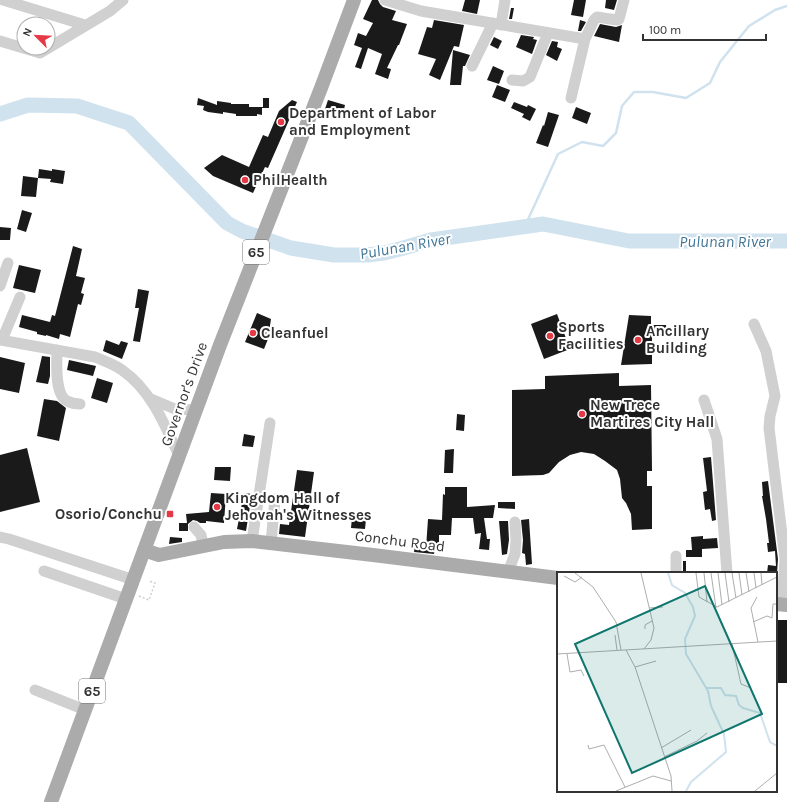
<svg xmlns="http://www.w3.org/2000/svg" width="787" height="802" font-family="Karla,sans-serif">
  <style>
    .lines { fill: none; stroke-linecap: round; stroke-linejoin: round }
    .stream { stroke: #cfe2ee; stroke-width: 2.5 }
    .river { stroke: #cfe2ee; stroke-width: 15 }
    .building { fill: #1a1a1a }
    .path { stroke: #cdcdcd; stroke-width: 1.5; stroke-dasharray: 2 2; stroke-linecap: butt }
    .minor { stroke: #d0d0d0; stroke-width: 11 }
    .major { stroke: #ababab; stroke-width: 14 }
    .poi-dot { fill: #e63946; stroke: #fff; stroke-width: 1.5 }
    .labels { text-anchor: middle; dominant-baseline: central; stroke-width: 4; stroke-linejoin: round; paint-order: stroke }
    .shield { fill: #fff; stroke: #707070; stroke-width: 1 }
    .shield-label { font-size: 14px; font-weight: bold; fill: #333 }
    .poi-label { font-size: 15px; font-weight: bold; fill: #333; stroke: #fff; text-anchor: start }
    .street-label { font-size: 15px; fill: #333; stroke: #fff }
    .water-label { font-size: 16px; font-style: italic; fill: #3f7597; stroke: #fff }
    .inset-river { fill: none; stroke: #cfe2ee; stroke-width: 2 }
    .inset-road { fill: none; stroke: #adadad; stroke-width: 1 }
    .view { fill: #0f766e; fill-opacity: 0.15; stroke: #0f766e; stroke-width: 2 }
    .inset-edge { fill: none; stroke: #333; stroke-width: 2 }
  </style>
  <rect width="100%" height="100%" fill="#fff"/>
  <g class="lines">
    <path class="stream" d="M525,226L558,154L582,142L603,146L616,133L622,106L634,92H653L686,98L710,83L720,62L749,26L775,10L787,6"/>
    <path class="river" d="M0,114L28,105L77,106L129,123L227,223L242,231L291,248L334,255H367L384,253L400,249L431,240L543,224L629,241H787"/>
  </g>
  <path class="building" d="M372,0H378L380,4L383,7L396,11L392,20L407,24L399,45H398L387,68L391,69L388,79L375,74L382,54L368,48L361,69L355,67L362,48L354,45L358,33L366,36L373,23L363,19Z
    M465,0H480L477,14L462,11Z
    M574,0H586L583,17L571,15Z
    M606,0H617L614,10L605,8Z
    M511,8H514L512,19H509Z
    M434,20L464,25L459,47L454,46L440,80L429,75L436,59L418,54L427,27L432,28Z
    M580,20L586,22L581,31H578Z
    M600,24L616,27L622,25L619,42L594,36Z
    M521,35L534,37L533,39L537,40L532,54L516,47Z
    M494,37L502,41L498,49L490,45Z
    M552,41L558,42L557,47L562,49L557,61L546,55Z
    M453,50L470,55L465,66H463L461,85H450Z
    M493,66L504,71L499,84L487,80Z
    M497,85L510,90L505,102L492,97Z
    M198,98L217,105V101L231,103V104H249V107H263V98H269V108H262V115L257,114V116H236V114L223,112V114L208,112L203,110L204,106L197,105Z
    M292,100L297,102L268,168L265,167L253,193L213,176L204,168L222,155L249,167L263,135L268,137L279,111Z
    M328,100L345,105L343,114L325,109Z
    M514,102L527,107L528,105L536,109L530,121L522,117L524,114L511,108Z
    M576,107L591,113L587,124L572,118Z
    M548,112L559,115L548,147L536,143L543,125L544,126Z
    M39,169L52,171V169L65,171L63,184L50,182L51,179L38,178Z
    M23,176L38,178L36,197L21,196Z
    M22,210L32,213L26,232L17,229Z
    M0,227L11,228L10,240H0Z
    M73,246L82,249L76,276L85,278L81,293L84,294L81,305L78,304L70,337L60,334L59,339L46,335V336L37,334V332L19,327L22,315L50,322L52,315L55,316Z
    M19,265L41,270L35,293L13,288Z
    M138,289L149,291L140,342L133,341L139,308H135Z
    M257,313L271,319L268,339L264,349L245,342Z
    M557,314L570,349L544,359L531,324Z
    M629,315L651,316V325H666L667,336L652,337V364L621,365Z
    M106,340L119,345L121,341L128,343L122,359L103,351Z
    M42,356L50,357V376L48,384L36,382Z
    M0,357L25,363L19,393L0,389Z
    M69,360L96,366L93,376L67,370Z
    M619,373V386L651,385L652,471H647V486H652V529L632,530L631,514L626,503L622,498L620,479L617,470L605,461L594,454L581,452L570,455L559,462L549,473L543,475L512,476V390L545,389V376Z
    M97,378L113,383L107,403L91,398Z
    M44,399L57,401L66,408L59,441L37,436Z
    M457,414L465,415L464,431L456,430Z
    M244,434L255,436L253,447L242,446Z
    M27,448L40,502L0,512V455Z
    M454,449L453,473H444L445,450Z
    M711,457L716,520L712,521L710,509L705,510L703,492L707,491L703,458Z
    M215,467H231L230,481L214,480Z
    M297,470L314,472L305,537L279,534L280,524L289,525Z
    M768,481L778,559L776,588V573H767L768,565L776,566L775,551L768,552L767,543H769L766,519L762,496H763L762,482Z
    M445,487H467V507L495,505L493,518H484L487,539H490L489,550L479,549L481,533L475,534L473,518H452L451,535H439V544H436L434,554L414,552L415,546L426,548L428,519L442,520L443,494L445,495Z
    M211,493L226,494L224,523L206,521V523H200L197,521L193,520L188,524V531H179V523H187L186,514L209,512Z
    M244,493L252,494L246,531L237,529Z
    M498,502H515V509L498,508Z
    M352,518L366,519L365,529L351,528Z
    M529,519L532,564L526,565L525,554L522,553L523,540L521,520Z
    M499,521H508L509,540L507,554L502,555Z
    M703,536V539L717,538L718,548L702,549V557H686V550H692L691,537Z
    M170,537L182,538V542L169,544Z
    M683,561H686V572H683Z
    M776,620H787V683H776Z"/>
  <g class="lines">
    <path class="path" d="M139,596L149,600L155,583L149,581"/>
    <path class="minor" d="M3,0L85,25
      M385,0L421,11L585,39L594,20L597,17L617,20L619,19L624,0
      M501,25L505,0
      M0,41L40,53L110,11L123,0
      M472,66L493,23
      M512,80L523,81L530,77L548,33
      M571,98L585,39
      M0,286L8,263
      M754,324L766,351L775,396L770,416L769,428L785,559L782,604
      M0,340L95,357C104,361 114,364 122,370C151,390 165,425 179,456
      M2,340L20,297
      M57,350C57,363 54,394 67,401C71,403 76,404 80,404
      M151,399L175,409L196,410
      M704,400L717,439L727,573
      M194,527L201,535L203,545
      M0,537L9,539L134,580
      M252,541L270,423
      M271,543L275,499
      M676,556V573
      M44,571L126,599
      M508,572L515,554L516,540L515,522
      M35,690L85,710"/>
    <path class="major" d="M144,550L159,555L224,542L252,541L373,555L558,578
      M776,604L787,605
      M51,802L220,345L321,88L354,0"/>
  </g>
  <g class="poi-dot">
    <circle cx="281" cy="122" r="4"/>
    <circle cx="245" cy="180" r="4"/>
    <circle cx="253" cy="333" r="4"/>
    <circle cx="550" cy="336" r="4"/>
    <circle cx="638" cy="340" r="4"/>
    <circle cx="582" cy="414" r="4"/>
    <circle cx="217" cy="507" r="4"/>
    <rect x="166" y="510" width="8" height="8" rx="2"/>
  </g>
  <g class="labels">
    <g class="shield">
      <rect x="243" y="240" width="26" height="24" rx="3"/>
      <rect x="79" y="679" width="26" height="24" rx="3"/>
    </g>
    <g class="shield-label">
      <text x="256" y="252">65</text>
      <text x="92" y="691">65</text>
    </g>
    <g class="poi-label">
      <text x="289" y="113">Department of Labor<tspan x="289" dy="17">and Employment</tspan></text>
      <text x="253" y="180">PhilHealth</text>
      <text x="558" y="327">Sports<tspan x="558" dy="17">Facilities</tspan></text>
      <text x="646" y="331">Ancillary<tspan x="646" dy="17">Building</tspan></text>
      <text x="261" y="333">Cleanfuel</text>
      <text x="590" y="405">New Trece<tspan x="590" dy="17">Martires City Hall</tspan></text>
      <text x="225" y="498">Kingdom Hall of<tspan x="225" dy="17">Jehovah's Witnesses</tspan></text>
      <text x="162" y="514" text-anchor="end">Osorio/Conchu</text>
    </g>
    <g class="street-label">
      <text transform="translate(184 394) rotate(-70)">Governor's Drive</text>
      <text transform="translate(400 541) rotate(7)">Conchu Road</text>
    </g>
    <g class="water-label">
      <text x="725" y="241">Pulunan River</text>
      <text transform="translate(405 246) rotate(-10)">Pulunan River</text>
    </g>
  </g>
  <g transform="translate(557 572)">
    <rect width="220" height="220" fill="#fff"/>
    <path class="inset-river" d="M111,1L115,13L128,21L136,35L138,44L128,67L129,82L151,119L154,134L167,162L169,180L134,210L129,219M149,116H164L168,123L179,124L182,133L186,136L203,141L213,170L220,174"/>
    <path class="inset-road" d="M18,1L36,15L59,50L64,78M84,1L97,56L94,68L87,77M139,1L142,25L160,35L220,5M147,1L150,30M154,1L159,36M161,1L165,33M168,1L172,30M175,1L179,26M182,1L185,23M189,1L192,20M197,1L199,16M204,1L205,13M7,4L18,10L25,5M200,25L194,36L201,70M92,36L106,35M196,50L210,44L215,46L216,32H220M88,57V53L95,49M58,63L60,78M175,72L184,112L194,116M69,78L78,95L114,204L115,219M0,82L220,69M10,82L13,100L24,98L27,104M78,95L99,89M31,173L32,177L47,173L68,215M104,176L134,158M107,185L140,169L150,161M59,219L96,204L114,209M198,219L220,201"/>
    <path class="view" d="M148,14L205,142L75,201L18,72Z"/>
    <rect width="220" height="220" class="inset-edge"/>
  </g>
  <g transform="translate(36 36) rotate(294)"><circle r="19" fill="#ffffff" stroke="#adadad"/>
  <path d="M0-3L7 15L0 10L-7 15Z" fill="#e63946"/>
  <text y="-6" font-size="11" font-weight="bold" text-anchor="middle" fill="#333333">N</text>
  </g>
  <path d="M643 34v6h123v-6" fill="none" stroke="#333333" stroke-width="2"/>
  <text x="649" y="34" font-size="12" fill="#333333" stroke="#ffffff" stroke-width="3" paint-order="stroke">100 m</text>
</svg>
